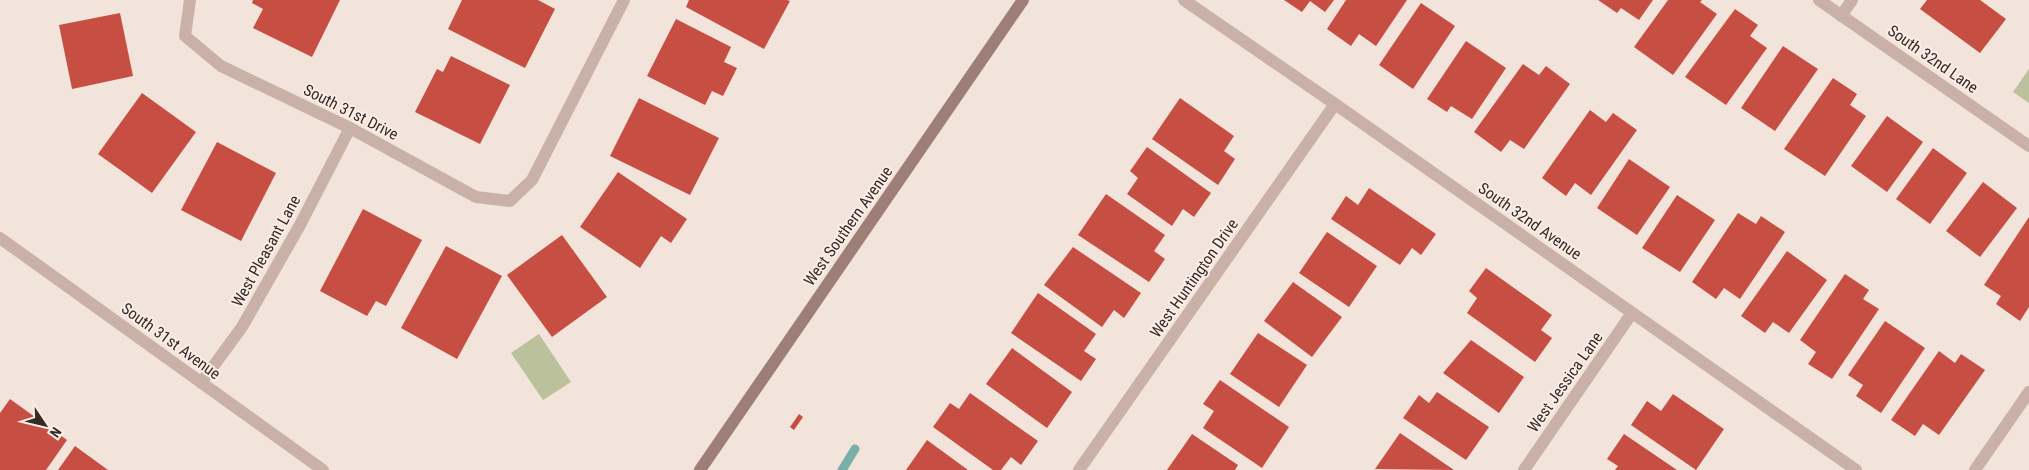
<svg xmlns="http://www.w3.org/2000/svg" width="2029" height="470" font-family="'Roboto Condensed',sans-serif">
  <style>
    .green { fill: #bbc19b }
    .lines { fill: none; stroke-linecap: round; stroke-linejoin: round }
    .stream { stroke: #79afa9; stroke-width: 9 }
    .building { fill: #c74e43 }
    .minor { stroke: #cab1a7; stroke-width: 12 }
    .tertiary { stroke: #cab1a7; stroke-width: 12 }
    .secondary { stroke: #9e7f78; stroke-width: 12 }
    .labels { text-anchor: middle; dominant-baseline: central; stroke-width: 4; stroke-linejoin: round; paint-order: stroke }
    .street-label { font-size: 16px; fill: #362a27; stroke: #faeee7 }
  </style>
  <rect width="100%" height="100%" fill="#f2e3db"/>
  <path class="green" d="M2029,69V103L2013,92Z
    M539,334L571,382L543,400L511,353Z"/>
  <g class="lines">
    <path class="stream" d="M842,470L855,449"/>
  </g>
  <path class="building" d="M253,0H340L312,57L253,28L263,9L252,3Z
    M462,0H538L555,9L525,68L448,29Z
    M689,0H787L790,1L764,49L686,7Z
    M1284,0H1334L1325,12L1310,1L1302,12Z
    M1346,0H1407L1376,46L1359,34L1351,46L1327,29Z
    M1598,0H1653L1639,20L1621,8L1617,13Z
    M1668,0H1702L1700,2L1717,14L1673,75L1634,47Z
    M1927,0H1980L2006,19L1980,53L1920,9Z
    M1421,3L1455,26L1413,89L1379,65Z
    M1735,9L1758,25L1750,36L1767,48L1726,105L1685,77Z
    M120,13L133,76L72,89L59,25Z
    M676,19L731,47L724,62L737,68L723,96L712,91L705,105L647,76Z
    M1466,41L1506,68L1472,119L1451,106L1447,112L1427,99Z
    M1783,46L1818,69L1775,131L1741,108Z
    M451,56L510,85L480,144L415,112L437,69L443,72Z
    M1523,64L1539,75L1546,66L1570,84L1524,149L1510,140L1501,152L1474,132Z
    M1833,78L1857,94L1850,105L1866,116L1825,176L1784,149Z
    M142,93L196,132L152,193L98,154Z
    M639,98L719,138L690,195L610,156Z
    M1180,98L1234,136L1224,151L1235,159L1218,185L1152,139Z
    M1590,110L1606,122L1613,113L1637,130L1591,195L1575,183L1566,196L1542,178Z
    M1887,116L1923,142L1887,192L1851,166Z
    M217,142L276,173L241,241L181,210Z
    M1147,147L1211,193L1194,217L1183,209L1172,226L1127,194L1138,178L1130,171Z
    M1933,148L1967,173L1930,224L1896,199Z
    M1629,159L1670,187L1637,235L1597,208Z
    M618,172L687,219L671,243L661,236L640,268L580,227Z
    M1983,182L2017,208L1980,257L1946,231Z
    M1369,188L1436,234L1421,255L1412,248L1400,265L1331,219L1346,196L1358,205Z
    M1106,194L1165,235L1154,251L1165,259L1149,282L1078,235Z
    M1677,195L1715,220L1680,272L1642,248Z
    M363,209L422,240L386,306L376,301L367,316L320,291Z
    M1738,213L1756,224L1761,216L1785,232L1740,299L1724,288L1716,299L1692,282Z
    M2029,217V307L2020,321L1996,304L2001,296L1984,285Z
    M1327,232L1377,266L1349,307L1299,273Z
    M562,235L607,297L552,337L507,275Z
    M446,246L502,276L457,359L401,328Z
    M1073,247L1141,293L1124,318L1114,310L1102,327L1044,285Z
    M1787,251L1827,280L1789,333L1773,322L1765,333L1741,316Z
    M1486,268L1552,315L1541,330L1552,338L1535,362L1467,313L1477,298L1469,291Z
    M1845,274L1869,290L1863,299L1879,309L1832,379L1808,364L1816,352L1800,340Z
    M1293,282L1342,317L1312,357L1264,321Z
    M1038,293L1096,334L1084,351L1096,359L1081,381L1011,333Z
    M1885,321L1925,348L1881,413L1856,396L1863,385L1848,375Z
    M1258,333L1307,365L1279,407L1230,374Z
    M1471,340L1524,377L1499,413L1443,373Z
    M1012,348L1072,392L1047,428L986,384Z
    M1939,351L1955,363L1961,354L1985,370L1939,435L1923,424L1915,436L1891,420Z
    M1220,380L1289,427L1262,468L1203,428L1214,411L1203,404Z
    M1437,392L1489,427L1466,460L1403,418L1419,395L1429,403Z
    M970,393L1038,441L1021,465L1011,457L1001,470H993L933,427L950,403L959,409Z
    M1673,394L1724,429L1696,470L1631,425L1647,401L1661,411Z
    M10,399L67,440L46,470H0V413Z
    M799,414L803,417L794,430L790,427Z
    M1400,433L1454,470L1375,469Z
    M1192,434L1238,465L1235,470H1167Z
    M1624,434L1677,470H1615L1618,466L1607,459Z
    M927,440L968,470H906Z
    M75,446L108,470H58Z"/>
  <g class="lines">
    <path class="minor" d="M190,0L185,36L221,66L350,128L476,197L510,201L532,180L624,0
      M1184,0L1335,104L1856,470
      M1819,0L2029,146
      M1841,16L1852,0
      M201,383L242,327L300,225L350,128
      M1079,470L1335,104
      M1524,470L1632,313
      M1975,470L2029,392"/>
    <path class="tertiary" d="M0,238L323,470"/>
    <path class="secondary" d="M700,470L1023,0"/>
  </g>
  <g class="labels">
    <g class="street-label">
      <text transform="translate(1933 59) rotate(35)">South 32nd Lane</text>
      <text transform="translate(351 112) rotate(27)">South 31st Drive</text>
      <text transform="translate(1530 221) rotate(35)">South 32nd Avenue</text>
      <text transform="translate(848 226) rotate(-55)">West Southern Avenue</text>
      <text transform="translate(266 251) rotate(-61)">West Pleasant Lane</text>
      <text transform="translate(1194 278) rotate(-55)">West Huntington Drive</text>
      <text transform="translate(171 341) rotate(36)">South 31st Avenue</text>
      <text transform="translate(1565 382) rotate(-55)">West Jessica Lane</text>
    </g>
  </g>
  <g transform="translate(45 425) rotate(125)" stroke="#faeee7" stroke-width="4" paint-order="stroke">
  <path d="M0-4L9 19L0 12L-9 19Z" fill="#362a27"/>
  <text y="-8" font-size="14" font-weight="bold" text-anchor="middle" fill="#362a27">N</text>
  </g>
</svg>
